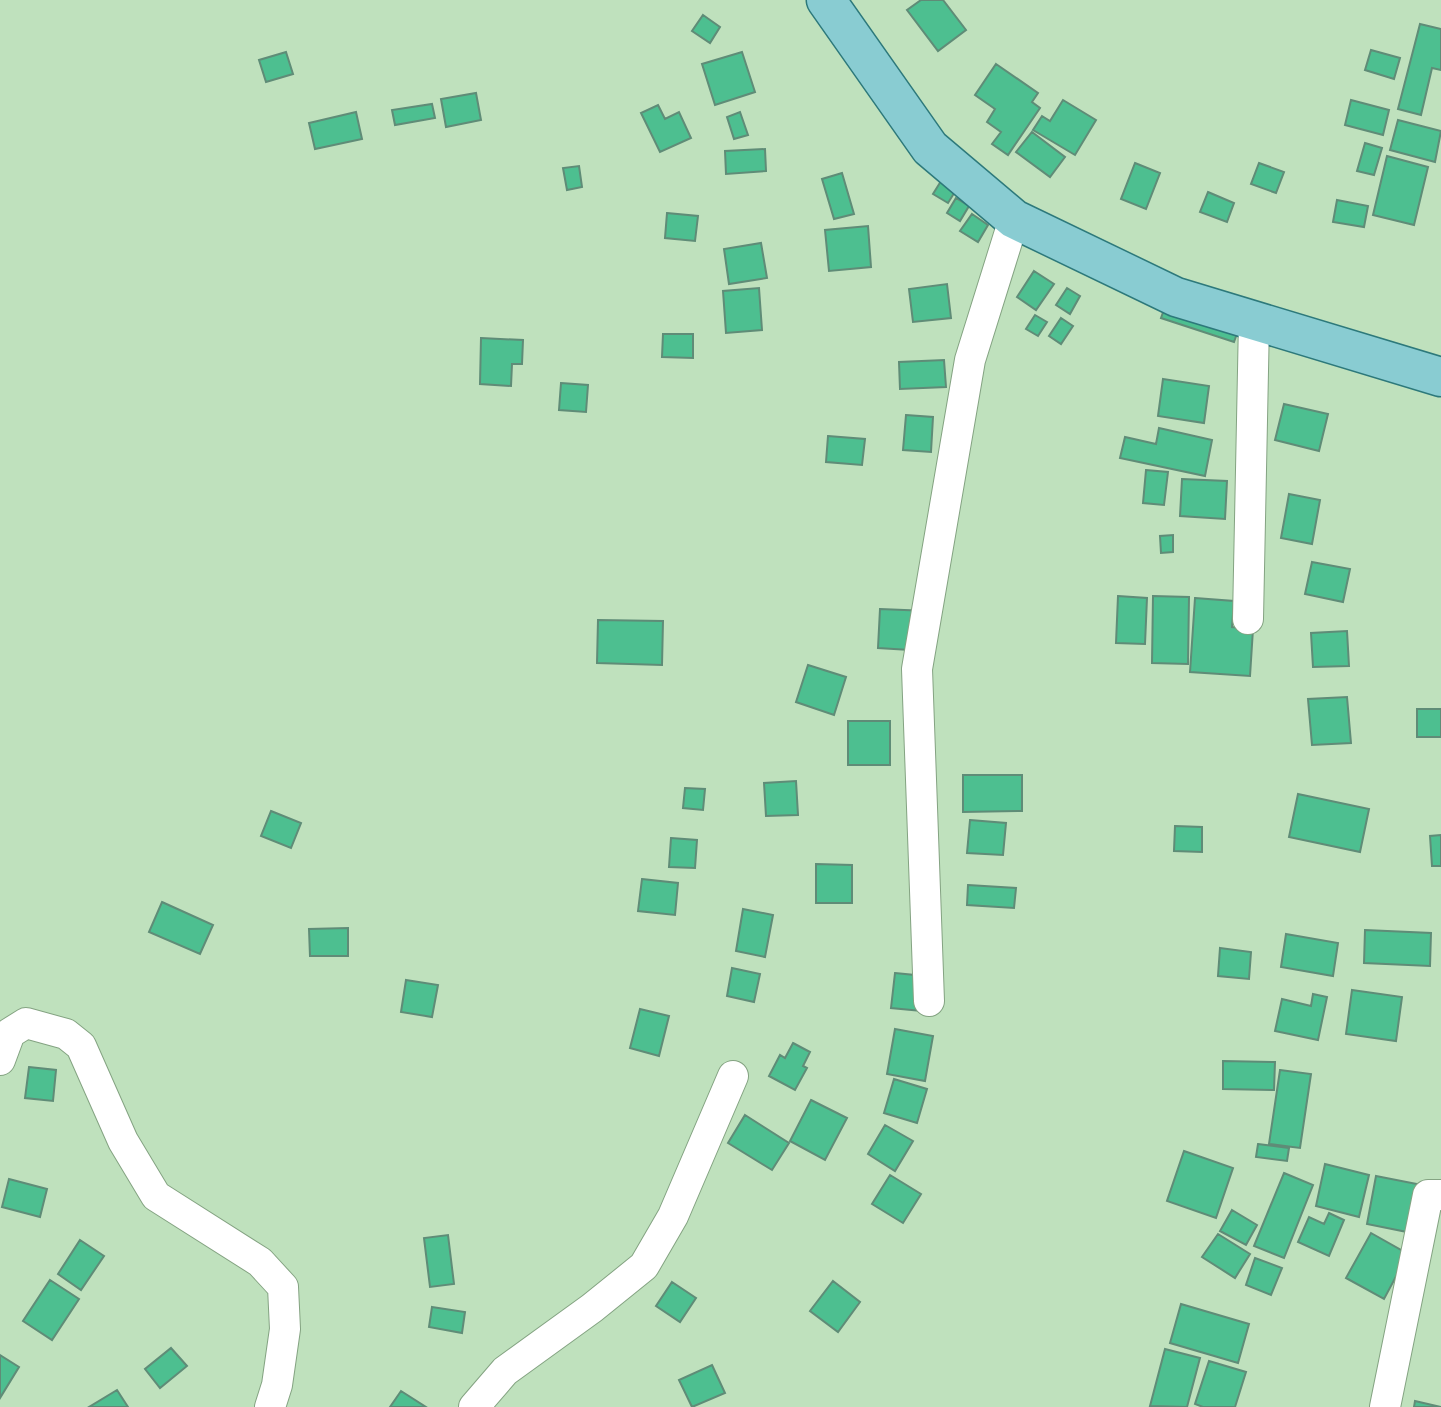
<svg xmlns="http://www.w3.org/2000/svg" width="1441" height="1407" font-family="Arial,sans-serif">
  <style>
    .building { fill: #4dbf90; stroke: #5f8c77; stroke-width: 2 }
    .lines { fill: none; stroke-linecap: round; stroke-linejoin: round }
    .minor-casing { stroke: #84a382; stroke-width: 32 }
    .major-casing { stroke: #2d797b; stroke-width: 41 }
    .minor { stroke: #fff; stroke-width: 30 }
    .major { stroke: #89ccd2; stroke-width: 38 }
  </style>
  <rect width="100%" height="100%" fill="#bfe1bd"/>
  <path class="building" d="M921,0H943L966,30L938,51L907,10Z
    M703,15L720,27L710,43L692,31Z
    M1420,24L1441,29V70L1432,68L1421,115L1398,109Z
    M1371,50L1400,58L1394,79L1365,70Z
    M286,52L293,74L266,82L259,60Z
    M742,52L755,92L715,105L702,64Z
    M996,64L1038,93L1032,102L1040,108L1008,155L992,144L1001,132L987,122L995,109L975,95Z
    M476,93L481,120L446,127L441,99Z
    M1063,100L1096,120L1075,155L1033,130L1042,116L1050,121Z
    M1351,100L1389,110L1383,135L1345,125Z
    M432,104L435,118L395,125L392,110Z
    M658,105L665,119L679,112L691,138L660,152L641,113Z
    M356,112L362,139L315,149L309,123Z
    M740,112L748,135L734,139L727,117Z
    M1398,120L1441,131L1435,162L1390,150Z
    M1032,132L1065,157L1050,177L1016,152Z
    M1365,143L1382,148L1374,175L1357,171Z
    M765,149L766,171L726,174L725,151Z
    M1387,156L1428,167L1414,225L1373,215Z
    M1135,163L1160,173L1146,209L1121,199Z
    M1259,163L1284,172L1276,193L1251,184Z
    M579,166L582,187L567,190L563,168Z
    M842,173L854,214L834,219L822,179Z
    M941,181L956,190L948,203L933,194Z
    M1208,192L1234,203L1227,222L1200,212Z
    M956,198L969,206L960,221L947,213Z
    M1337,200L1368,206L1364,227L1333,222Z
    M667,213L698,216L695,241L665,238Z
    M972,214L988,225L978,242L960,231Z
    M868,226L871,267L829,271L825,230Z
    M761,243L767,278L729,284L724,249Z
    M1034,271L1054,284L1036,310L1017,297Z
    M947,284L951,318L913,322L909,289Z
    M759,288L762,330L726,333L723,291Z
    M1067,288L1080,296L1070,314L1056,305Z
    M1167,301L1240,325L1234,342L1161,318Z
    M1035,315L1047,322L1038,336L1026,329Z
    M1061,318L1073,326L1061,344L1049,336Z
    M663,334H693V358L662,357Z
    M481,338L523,340L522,364H512L511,386L480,384Z
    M944,360L946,387L900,389L899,362Z
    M1163,379L1209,386L1204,423L1158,416Z
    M561,383L588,385L586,412L559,410Z
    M1284,404L1328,414L1319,451L1275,440Z
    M906,415L933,417L931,452L903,450Z
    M1159,428L1212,440L1205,476L1120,458L1125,437L1156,444Z
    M828,436L865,439L862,465L826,462Z
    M1146,470L1168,472L1164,505L1143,503Z
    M1182,479L1227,481L1225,519L1180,516Z
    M1289,494L1320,500L1312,544L1281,538Z
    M1173,535V552L1161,553L1160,536Z
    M1312,562L1350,569L1343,602L1305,594Z
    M1118,596L1147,598L1145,644L1116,643Z
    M1153,596L1189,597L1188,664L1152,663Z
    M1195,598L1234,601L1232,627L1253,629L1250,676L1190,672Z
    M880,609L928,611L926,651L878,648Z
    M598,620L663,621L662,665L597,663Z
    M1347,631L1349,666L1313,667L1311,633Z
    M808,665L846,677L834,715L796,702Z
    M1347,697L1351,743L1312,745L1308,699Z
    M1417,709H1441V737H1417Z
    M848,721H890V765H848Z
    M963,775H1022V811L963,812Z
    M796,781L798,815L766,816L764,783Z
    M685,788L705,789L703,810L683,808Z
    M1298,794L1369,809L1360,852L1289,837Z
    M271,811L301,823L291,848L261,836Z
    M970,820L1006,823L1003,855L967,853Z
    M1175,826L1202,827V852L1174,851Z
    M1441,835V866H1432L1430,836Z
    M671,838L697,840L695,868L669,867Z
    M816,864L852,865V903H816Z
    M642,879L678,883L675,915L638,911Z
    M968,885L1016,888L1014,908L967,905Z
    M162,902L213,925L200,954L149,932Z
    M743,909L773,915L765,957L736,951Z
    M348,928V956H310L309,929Z
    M1365,930L1431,933L1430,966L1364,963Z
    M1286,934L1338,943L1333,976L1281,967Z
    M1220,948L1251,952L1249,979L1218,976Z
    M732,968L760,974L754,1002L727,996Z
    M895,973L935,977L932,1012L891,1008Z
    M406,980L438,985L432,1017L401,1012Z
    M1352,990L1402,997L1396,1041L1346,1034Z
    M1313,994L1327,997L1318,1040L1275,1031L1282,999L1311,1006Z
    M640,1009L669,1016L659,1056L630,1048Z
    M895,1029L933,1036L925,1081L887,1074Z
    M793,1043L810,1052L803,1066L807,1068L795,1090L769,1076L780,1055L785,1058Z
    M1223,1061L1275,1062L1274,1090L1223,1089Z
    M29,1067L56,1070L53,1101L25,1098Z
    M1280,1070L1311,1074L1300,1148L1269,1144Z
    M894,1079L927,1089L917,1123L884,1113Z
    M811,1100L847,1118L825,1160L790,1141Z
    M745,1115L789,1143L772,1170L728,1143Z
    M885,1125L913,1141L895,1171L868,1154Z
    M1258,1144L1289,1148L1287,1161L1256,1157Z
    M1184,1151L1233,1168L1216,1218L1167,1201Z
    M1325,1164L1369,1175L1359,1217L1316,1206Z
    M1284,1173L1313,1185L1284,1258L1254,1246Z
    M890,1175L921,1194L903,1223L872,1204Z
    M1376,1176L1422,1185L1412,1233L1367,1224Z
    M9,1179L47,1189L40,1217L2,1207Z
    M1232,1210L1257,1225L1246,1245L1220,1231Z
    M1329,1213L1344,1220L1329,1256L1298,1242L1309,1217L1324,1224Z
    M1371,1233L1408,1254L1384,1299L1346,1278Z
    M1218,1234L1250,1254L1235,1278L1202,1257Z
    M448,1235L454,1284L430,1287L424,1238Z
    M80,1240L104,1256L81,1290L58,1274Z
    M1255,1258L1282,1268L1271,1295L1246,1285Z
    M50,1280L79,1299L52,1340L23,1321Z
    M833,1281L860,1302L838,1332L810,1311Z
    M672,1282L696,1298L680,1322L656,1306Z
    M1181,1304L1249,1324L1238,1363L1170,1343Z
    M432,1307L465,1312L462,1333L429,1327Z
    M171,1348L187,1366L160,1388L145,1369Z
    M1165,1349L1200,1358L1187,1407L1150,1406Z
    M0,1355L19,1367L0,1398Z
    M1209,1361L1246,1372L1235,1407H1203L1195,1404Z
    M712,1365L725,1393L692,1407L679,1380Z
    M117,1390L128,1407H89Z
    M401,1391L426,1407H390Z
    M1415,1401L1441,1407H1414Z"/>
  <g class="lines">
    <defs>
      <path id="minor" d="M1248,619L1254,321
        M929,1001L917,669L970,360L1014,219
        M0,1060L10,1033L26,1023L66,1034L81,1046L123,1141L156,1196L260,1262L283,1287L285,1329L277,1385L270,1407
        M474,1407L505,1371L592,1308L644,1266L673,1216L733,1076
        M1385,1407L1428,1195H1441"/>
      <path id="major" d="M826,0L930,148L1014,219L1176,297L1441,377"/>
    </defs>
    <use href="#minor" class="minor-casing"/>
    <use href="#major" class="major-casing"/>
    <use href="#minor" class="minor"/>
    <use href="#major" class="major"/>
  </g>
</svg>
